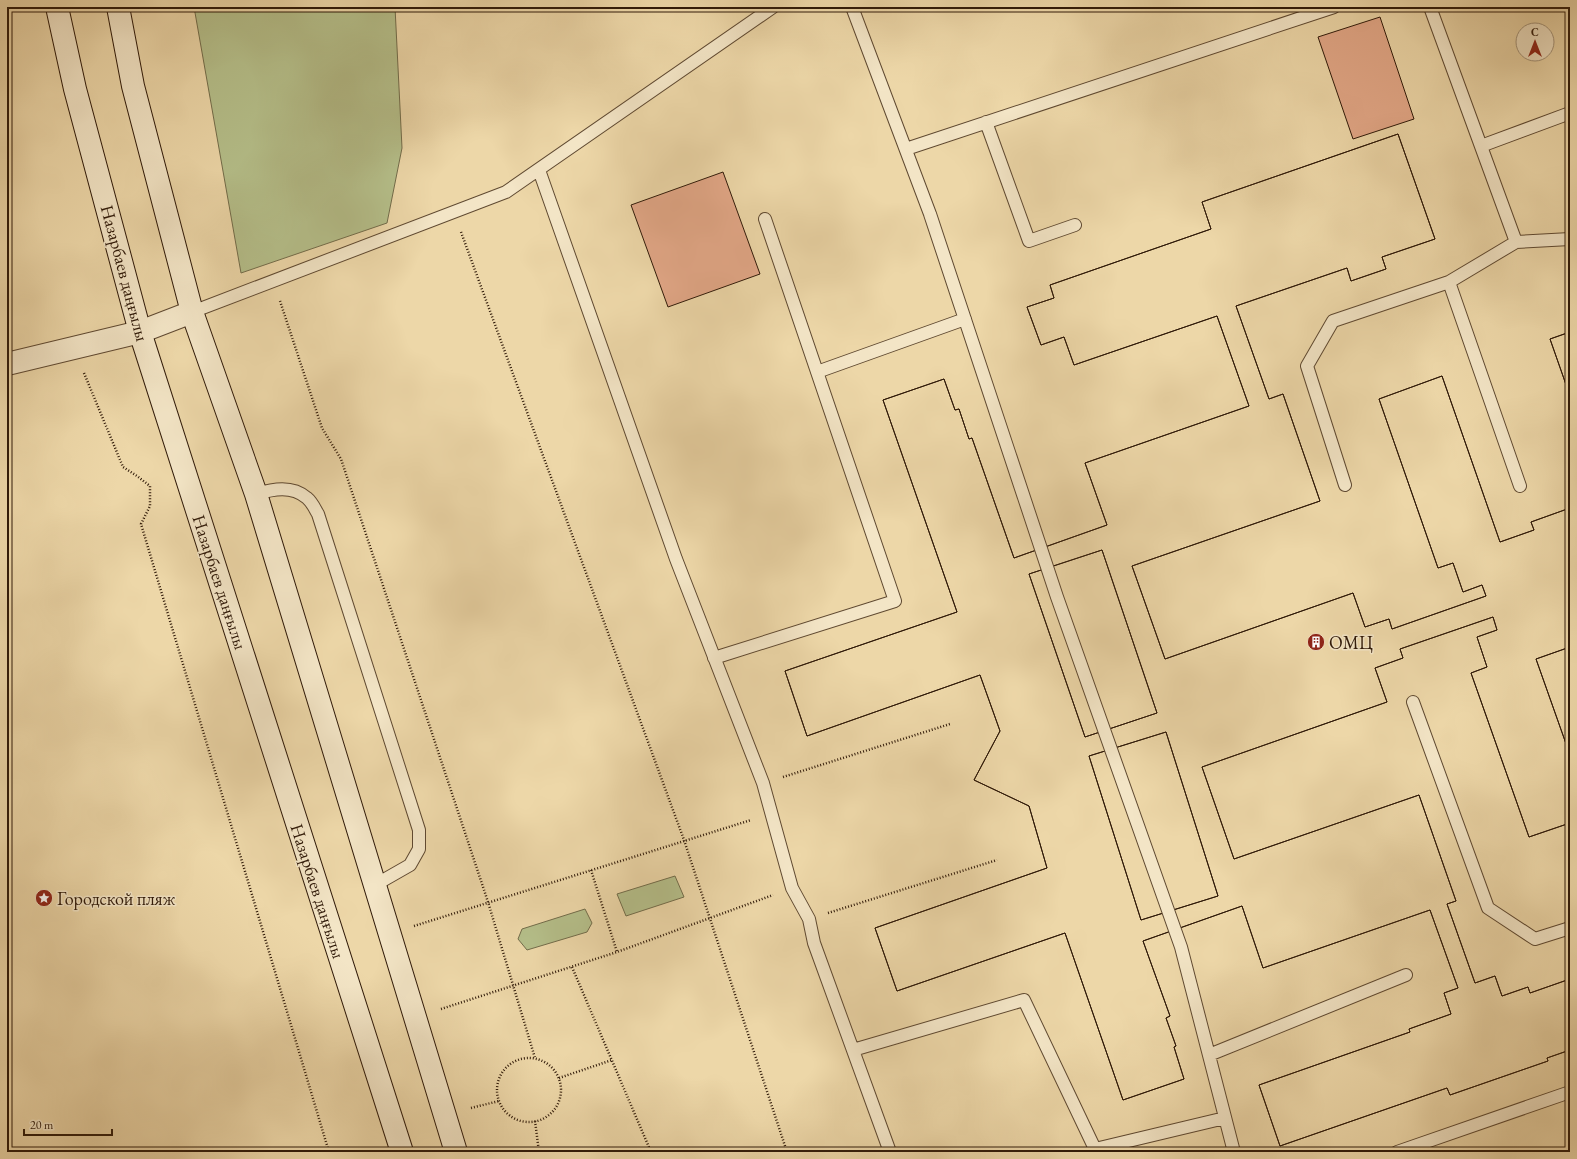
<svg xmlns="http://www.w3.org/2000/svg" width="1577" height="1159" font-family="'EB Garamond',serif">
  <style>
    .green { fill: #b5bf8a; stroke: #726c4a }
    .building { fill: #e2a787; stroke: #301a09; fill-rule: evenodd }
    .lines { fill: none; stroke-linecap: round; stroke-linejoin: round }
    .lane-casing { stroke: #5f4931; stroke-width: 14 }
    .street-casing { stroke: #5f4931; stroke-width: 24 }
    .secondary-casing { stroke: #301a09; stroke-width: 24 }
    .path { stroke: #301a09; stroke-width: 2.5; stroke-dasharray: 1 2; stroke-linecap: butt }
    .lane { stroke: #f3e5c6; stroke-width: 12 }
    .street { stroke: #f3e5c6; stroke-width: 22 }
    .secondary { stroke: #f3e5c6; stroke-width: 22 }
    .labels { text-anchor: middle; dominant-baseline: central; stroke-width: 3; stroke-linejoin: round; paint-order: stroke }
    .street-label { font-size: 18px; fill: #301a09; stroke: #f3e5c6 }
    .poi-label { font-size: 18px; fill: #301a09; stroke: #f3e5c6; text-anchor: start }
  </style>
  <rect width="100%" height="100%" fill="#edd7a8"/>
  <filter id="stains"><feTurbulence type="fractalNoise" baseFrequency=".005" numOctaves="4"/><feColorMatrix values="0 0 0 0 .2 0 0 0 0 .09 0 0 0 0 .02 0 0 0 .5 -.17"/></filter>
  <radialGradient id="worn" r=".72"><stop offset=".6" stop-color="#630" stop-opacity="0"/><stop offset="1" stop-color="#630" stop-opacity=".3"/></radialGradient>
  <path class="green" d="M194,7H395L402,148L387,223L241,273Z
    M675,876L684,897L626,916L617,894Z
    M585,909L592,923L587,932L527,950L518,939L522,929Z"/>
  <path class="building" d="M1380,17L1414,119L1353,139L1318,37Z
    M1398,134L1435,239L1382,257L1386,269L1351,281L1347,268L1236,306L1269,399L1283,394L1320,501L1132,566L1165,659L1353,593L1365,627L1389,619L1392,629L1486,596L1482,585L1463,592L1453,563L1438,568L1379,399L1442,376L1500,542L1534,530L1531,522L1570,508V647L1536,659L1570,755V823L1529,837L1471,673L1487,667L1477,637L1497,630L1493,617L1400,649L1403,658L1375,668L1387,702L1202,767L1234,859L1419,795L1456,901L1447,904L1475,983L1495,976L1502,996L1528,987L1530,993L1570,979V1050L1547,1058L1548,1061L1450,1095L1447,1088L1280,1146L1259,1085L1410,1032L1409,1029L1451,1014L1444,993L1458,988L1430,910L1263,968L1242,906L1143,941L1170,1016L1166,1018L1176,1046L1174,1047L1184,1079L1123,1100L1065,933L897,991L875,928L1047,868L1029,806L974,780L1000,731L980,675L807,736L785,671L957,612L883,400L944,379L955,410L959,409L969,439L972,438L1014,558L1107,525L1085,463L1249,406L1217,316L1074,365L1064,337L1041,345L1027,307L1054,298L1050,285L1211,229L1202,202ZM1102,550L1157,713L1085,737L1029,574ZM1166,732L1218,896L1141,920L1089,756Z
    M1398,134L1435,239L1382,257L1386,269L1351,281L1347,268L1236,306L1269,399L1283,394L1320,501L1132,566L1165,659L1353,593L1365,627L1389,619L1392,629L1486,596L1482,585L1463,592L1453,563L1438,568L1379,399L1442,376L1500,542L1534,530L1531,522L1570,508V647L1536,659L1570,755V823L1529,837L1471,673L1487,667L1477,637L1497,630L1493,617L1400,649L1403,658L1375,668L1387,702L1202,767L1234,859L1419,795L1456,901L1447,904L1475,983L1495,976L1502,996L1528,987L1530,993L1570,979V1050L1547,1058L1548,1061L1450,1095L1447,1088L1280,1146L1259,1085L1410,1032L1409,1029L1451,1014L1444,993L1458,988L1430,910L1263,968L1242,906L1143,941L1170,1016L1166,1018L1176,1046L1174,1047L1184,1079L1123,1100L1065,933L897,991L875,928L1047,868L1029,806L974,780L1000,731L980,675L807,736L785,671L957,612L883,400L944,379L955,410L959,409L969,439L972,438L1014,558L1107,525L1085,463L1249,406L1217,316L1074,365L1064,337L1041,345L1027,307L1054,298L1050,285L1211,229L1202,202Z
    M723,172L760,274L668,307L631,205Z
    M1570,332V396L1550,339Z
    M1570,332V396L1550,339Z
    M1102,550L1157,713L1085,737L1029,574Z
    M1166,732L1218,896L1141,920L1089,756Z"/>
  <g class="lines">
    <defs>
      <path id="lane" d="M852,7L930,214L1057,597L1181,947L1234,1152
        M1430,7L1516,242L1570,239
        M986,122L1029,241L1075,225
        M1481,146L1570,113
        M906,149L1334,7
        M539,170L676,559L763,783L792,888L809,919L814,943L890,1152
        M1449,282L1520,486
        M192,312L506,192L773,7
        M817,372L965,319
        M1345,485L1307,366L1333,321L1449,282L1516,242
        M256,494C273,489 292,485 307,498C312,502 315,509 318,514L419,830V849L410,865L375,885
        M714,658L895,601L765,219
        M1413,702L1488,908L1535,939L1570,928
        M853,1050L1024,1000L1095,1149L1225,1118
        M1209,1055L1406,975
        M1397,1152L1570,1092"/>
      <path id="street" d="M7,364L140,332L192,312"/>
      <path id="secondary" d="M57,7L75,89L140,332L402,1152
        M118,7L133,86L192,312L256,494L456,1152"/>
    </defs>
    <use href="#lane" class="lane-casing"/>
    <use href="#street" class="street-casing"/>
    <use href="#secondary" class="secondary-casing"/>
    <path class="path" d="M461,232L684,840L787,1152
      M280,301L322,428L341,459L488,902L535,1058
      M84,373L123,467L137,476L150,486V506L141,524L329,1152
      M783,777L950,724
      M591,870L617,952
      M828,913L997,860
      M414,926L751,820
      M572,967L651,1152
      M441,1009L617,952L773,895
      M497 1090a32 32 0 1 1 64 0a32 32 0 1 1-64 0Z
      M559,1078L612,1060
      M471,1108L499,1101
      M535,1121L539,1152"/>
    <use href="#lane" class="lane"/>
    <use href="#street" class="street"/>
    <use href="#secondary" class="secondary"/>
  </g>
  <defs>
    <symbol id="building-disc" viewBox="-11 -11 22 22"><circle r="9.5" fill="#8f2418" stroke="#f3e5c6"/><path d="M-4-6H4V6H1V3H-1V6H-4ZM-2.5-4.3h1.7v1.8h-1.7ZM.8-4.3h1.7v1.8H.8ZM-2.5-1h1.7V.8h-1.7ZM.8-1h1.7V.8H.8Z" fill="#fff"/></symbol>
    <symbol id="sight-disc" viewBox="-11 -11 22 22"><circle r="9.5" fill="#8f2418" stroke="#f3e5c6"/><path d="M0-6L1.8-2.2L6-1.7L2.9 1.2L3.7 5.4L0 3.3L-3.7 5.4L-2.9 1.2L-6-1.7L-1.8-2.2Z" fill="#fff"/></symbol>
  </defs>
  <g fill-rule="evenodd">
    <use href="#building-disc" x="1306" y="632" width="20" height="20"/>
    <use href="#sight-disc" x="34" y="888" width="20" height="20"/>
  </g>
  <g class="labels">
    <g class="street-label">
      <text transform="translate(125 273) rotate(75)">Назарбаев даңғылы</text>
      <text transform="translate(220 582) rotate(72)">Назарбаев даңғылы</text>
      <text transform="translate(318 891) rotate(72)">Назарбаев даңғылы</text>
    </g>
    <g class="poi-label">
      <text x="1329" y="642">ОМЦ</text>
      <text x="57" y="898">Городской пляж</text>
    </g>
  </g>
  <rect width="1577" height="1159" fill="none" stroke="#edd7a8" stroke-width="24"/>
  <rect x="8" y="8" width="1561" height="1143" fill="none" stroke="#301a09" stroke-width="2"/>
  <rect x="12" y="12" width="1553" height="1135" fill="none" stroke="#301a09"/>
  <g transform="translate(1535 42)"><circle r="19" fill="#f3e5c6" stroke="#a5947a"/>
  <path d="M0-3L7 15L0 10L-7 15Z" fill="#8f2418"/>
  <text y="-6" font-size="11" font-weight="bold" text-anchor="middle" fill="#301a09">С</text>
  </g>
  <path d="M24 1129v6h88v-6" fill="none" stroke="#301a09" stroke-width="2"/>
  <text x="30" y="1129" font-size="12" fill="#301a09" stroke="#f3e5c6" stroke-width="3" paint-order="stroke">20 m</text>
  <rect width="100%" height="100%" filter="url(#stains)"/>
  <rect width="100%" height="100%" fill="url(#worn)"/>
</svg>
